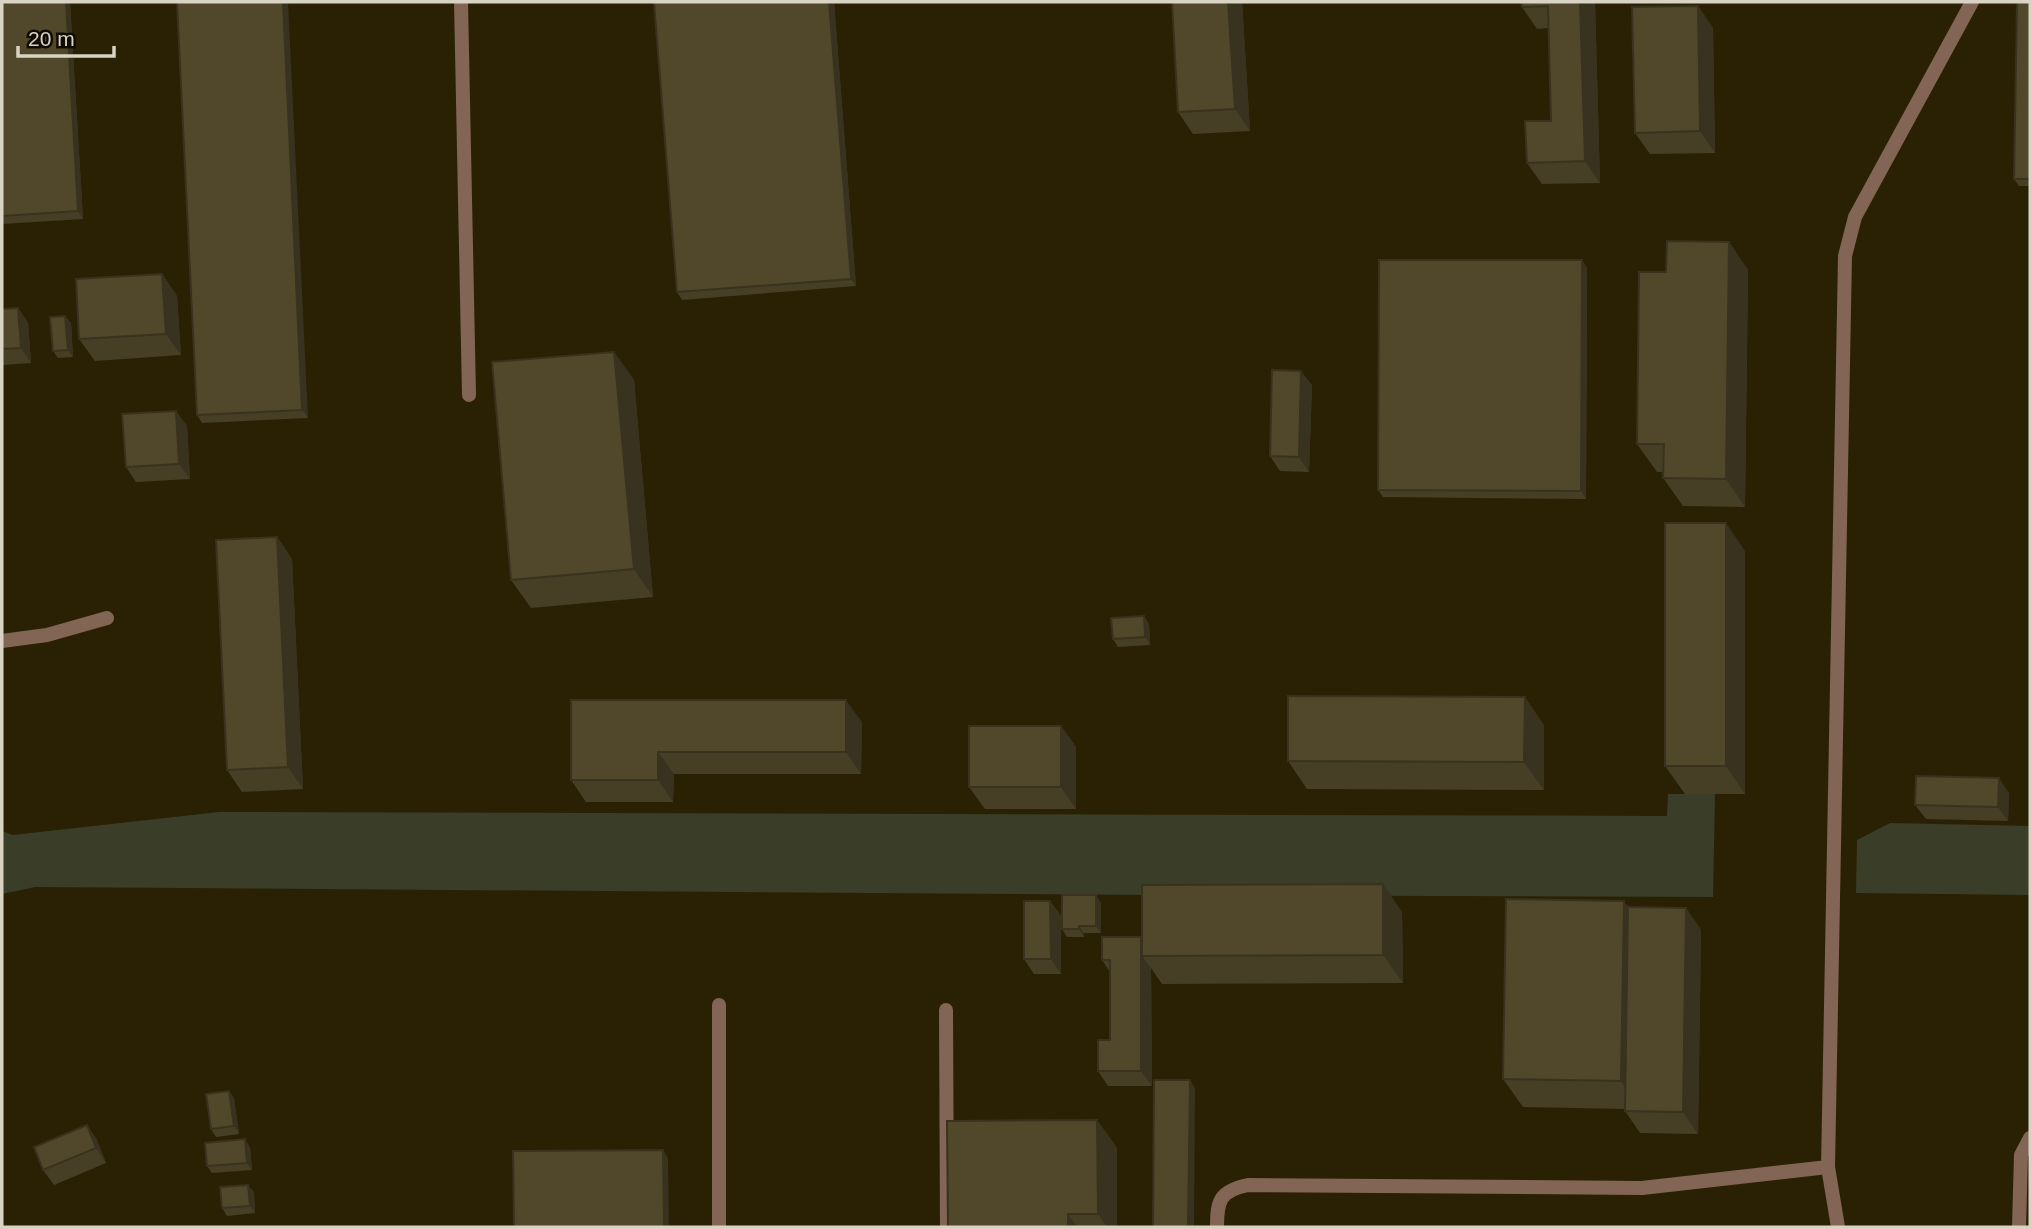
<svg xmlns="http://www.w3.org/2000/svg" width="2032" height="1229" font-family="Helvetica,sans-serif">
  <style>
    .green { fill: #3a3d28 }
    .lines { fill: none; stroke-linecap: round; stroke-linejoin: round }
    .lane { stroke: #826555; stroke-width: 14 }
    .wall { fill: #463e25 }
    .shaded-wall { fill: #39321e }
    .building { fill: #51482b; stroke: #39321e; stroke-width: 2 }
  </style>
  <rect width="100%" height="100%" fill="#2a2104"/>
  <path class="green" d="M1668,794H1715L1713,897L1158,895L35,887L2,894V831L13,835L219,812L1667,816Z
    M1890,823L2030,826V895L1856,893L1857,840Z"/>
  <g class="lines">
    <path class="lane" d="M461,2L469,395
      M2,641L47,635L107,618
      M946,1010L947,1227
      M719,1227V1005
      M1217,1227C1217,1200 1220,1191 1248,1185L1642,1188L1828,1167
      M1838,1227L1828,1167L1845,256L1855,217L1972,2
      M2019,1227L2021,1155L2030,1138"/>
  </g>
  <path class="wall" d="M2,2H70L83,219L2,224Z
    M177,2L308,418L202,423L197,415Z
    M654,2H834L856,286L682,300L677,292Z
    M1172,2H1242L1250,131L1193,134L1178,112Z
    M1521,2H1595L1600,183L1542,184L1527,163L1551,121L1548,28L1537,29L1522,7Z
    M2030,2V186H2019L2014,179Z
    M1698,6L1713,28L1715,153L1650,154L1635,133Z
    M1729,242L1748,270L1745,507L1683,506L1663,478L1664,472H1657L1637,444L1666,272Z
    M1582,260L1587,268L1586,499L1383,497L1378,490Z
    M162,274L177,296L181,355L95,361L79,339Z
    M18,308L28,323L31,363L2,365V309Z
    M65,316L71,323L73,357L58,358L53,351Z
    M614,352L634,380L653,597L531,608L511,580Z
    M1312,385L1309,472L1280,471L1270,456Z
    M176,411L187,426L190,479L136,482L126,467Z
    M277,537L292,559L303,789L242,792L227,770Z
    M1745,551V794H1685L1665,766Z
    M1149,624L1150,645L1118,647L1113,639Z
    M571,700L862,722L861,774H674L673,802H586L571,780Z
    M1544,725V790L1307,789L1288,761Z
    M1061,726L1076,747V809H985L969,787Z
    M2009,793L2008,821L1926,819L1915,805Z
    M1096,895L1101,903V933H1084V937H1067L1062,929Z
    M1050,901L1061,916V974H1034L1024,959Z
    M1628,907L1686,908L1701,930L1698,1134L1640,1133L1625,1111V1109L1523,1107L1503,1079Z
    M1402,912L1403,983L1162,984L1151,968L1152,1086H1108L1098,1071L1110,1040V972L1102,960L1141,937L1142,939Z
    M229,1091L234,1098L239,1134L216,1137L211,1129Z
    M1097,1120L1117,1148V1227H948Z
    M87,1125L97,1140L106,1163L54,1185L43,1170Z
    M250,1147L252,1170L212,1173L207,1166Z
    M254,1192L255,1213L227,1216L222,1208Z"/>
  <path class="shaded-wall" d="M66,2H70L83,219L78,211Z
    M283,2H288L308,418L302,410Z
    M829,2H834L856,286L851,279Z
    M1228,2H1242L1250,131L1235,109Z
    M1580,2H1595L1600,183L1585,161Z
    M1698,6L1713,28L1715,153L1700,131Z
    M1729,242L1748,270L1745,507L1726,479Z
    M1582,260L1587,268L1586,499L1581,491Z
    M162,274L177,296L181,355L166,334Z
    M18,308L28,323L31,363L21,348Z
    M65,316L71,323L73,357L68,350Z
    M614,352L634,380L653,597L634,569Z
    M1301,371L1312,385L1309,472L1299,457Z
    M176,411L187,426L190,479L179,464Z
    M1726,523L1745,551V794L1726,766Z
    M277,537L292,559L303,789L288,767Z
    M1144,616L1149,624L1150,645L1145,637Z
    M1525,697L1544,725V790L1524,762Z
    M846,700L862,722L861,774L846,752Z
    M1061,726L1076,747V809L1061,787Z
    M658,752L674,774L673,802L658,780Z
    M1999,778L2009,793L2008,821L1998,807Z
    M1383,884L1402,912L1403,983L1383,955Z
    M1096,895L1101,903V933L1096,926Z
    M1050,901L1061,916V974L1051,959Z
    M1624,901L1644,929L1640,1110L1621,1081Z
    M1686,908L1701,930L1698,1134L1683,1112Z
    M1079,926L1084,933V937L1079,929Z
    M1141,937L1151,952L1142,956L1151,968L1152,1086L1141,1071Z
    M1190,1080L1195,1088L1194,1227H1188Z
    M229,1091L234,1098L239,1134L234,1126Z
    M1097,1120L1117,1148V1227H1107L1098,1214Z
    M87,1125L97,1140L106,1163L96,1148Z
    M245,1139L250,1147L252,1170L247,1163Z
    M663,1150L668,1158L669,1227H664Z
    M248,1185L254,1192L255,1213L250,1206Z
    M1068,1214L1077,1227H1068Z"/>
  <path class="building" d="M2,2H66L78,211L2,216Z
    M177,2H283L302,410L197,415Z
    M654,2H829L851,279L677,292Z
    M1172,2H1228L1235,109L1178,112Z
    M1521,2H1580L1585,161L1527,163L1525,121H1551L1548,6L1522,7Z
    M2017,2H2030V179H2014Z
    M1698,6L1700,131L1635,133L1632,7Z
    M1667,241L1729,242L1726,479L1663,478L1664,444H1637L1639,272H1666Z
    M1379,260H1582L1581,491L1378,490Z
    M162,274L166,334L79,339L76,279Z
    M18,308L21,348L2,349V309Z
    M65,316L68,350L53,351L50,317Z
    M614,352L634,569L511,580L492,362Z
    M1272,370L1301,371L1299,457L1270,456Z
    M176,411L179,464L126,467L122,414Z
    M1665,523H1726V766H1665Z
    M277,537L288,767L227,770L216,540Z
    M1144,616L1145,637L1113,639L1111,618Z
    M1288,696L1525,697L1524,762L1288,761Z
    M571,700H846V752H658V780H571Z
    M969,726H1061V787H969Z
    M1916,776L1999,778L1998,807L1915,805Z
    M1383,884V955L1142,956V885Z
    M1062,895H1096V926H1079V929H1062Z
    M1506,899L1624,901L1621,1081L1503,1079Z
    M1024,901H1050L1051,959H1024Z
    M1628,907L1686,908L1683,1112L1625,1111Z
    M1102,937H1141V1071H1098V1040H1110V960H1102Z
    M1154,1080H1190L1188,1227H1153Z
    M229,1091L234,1126L211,1129L206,1094Z
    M1097,1120L1098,1214H1068V1227H948L947,1121Z
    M87,1125L96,1148L43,1170L34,1147Z
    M245,1139L247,1163L207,1166L205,1143Z
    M663,1150L664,1227H514L513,1151Z
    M248,1185L250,1206L222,1208L220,1187Z"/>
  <rect width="2032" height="1229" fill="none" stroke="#d8d3c3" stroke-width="7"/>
  <path d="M18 46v10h96v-10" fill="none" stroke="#d8d3c3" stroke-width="3.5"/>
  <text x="28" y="46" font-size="21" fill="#d8d3c3" stroke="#0f0b02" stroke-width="5" paint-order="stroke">20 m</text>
</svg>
